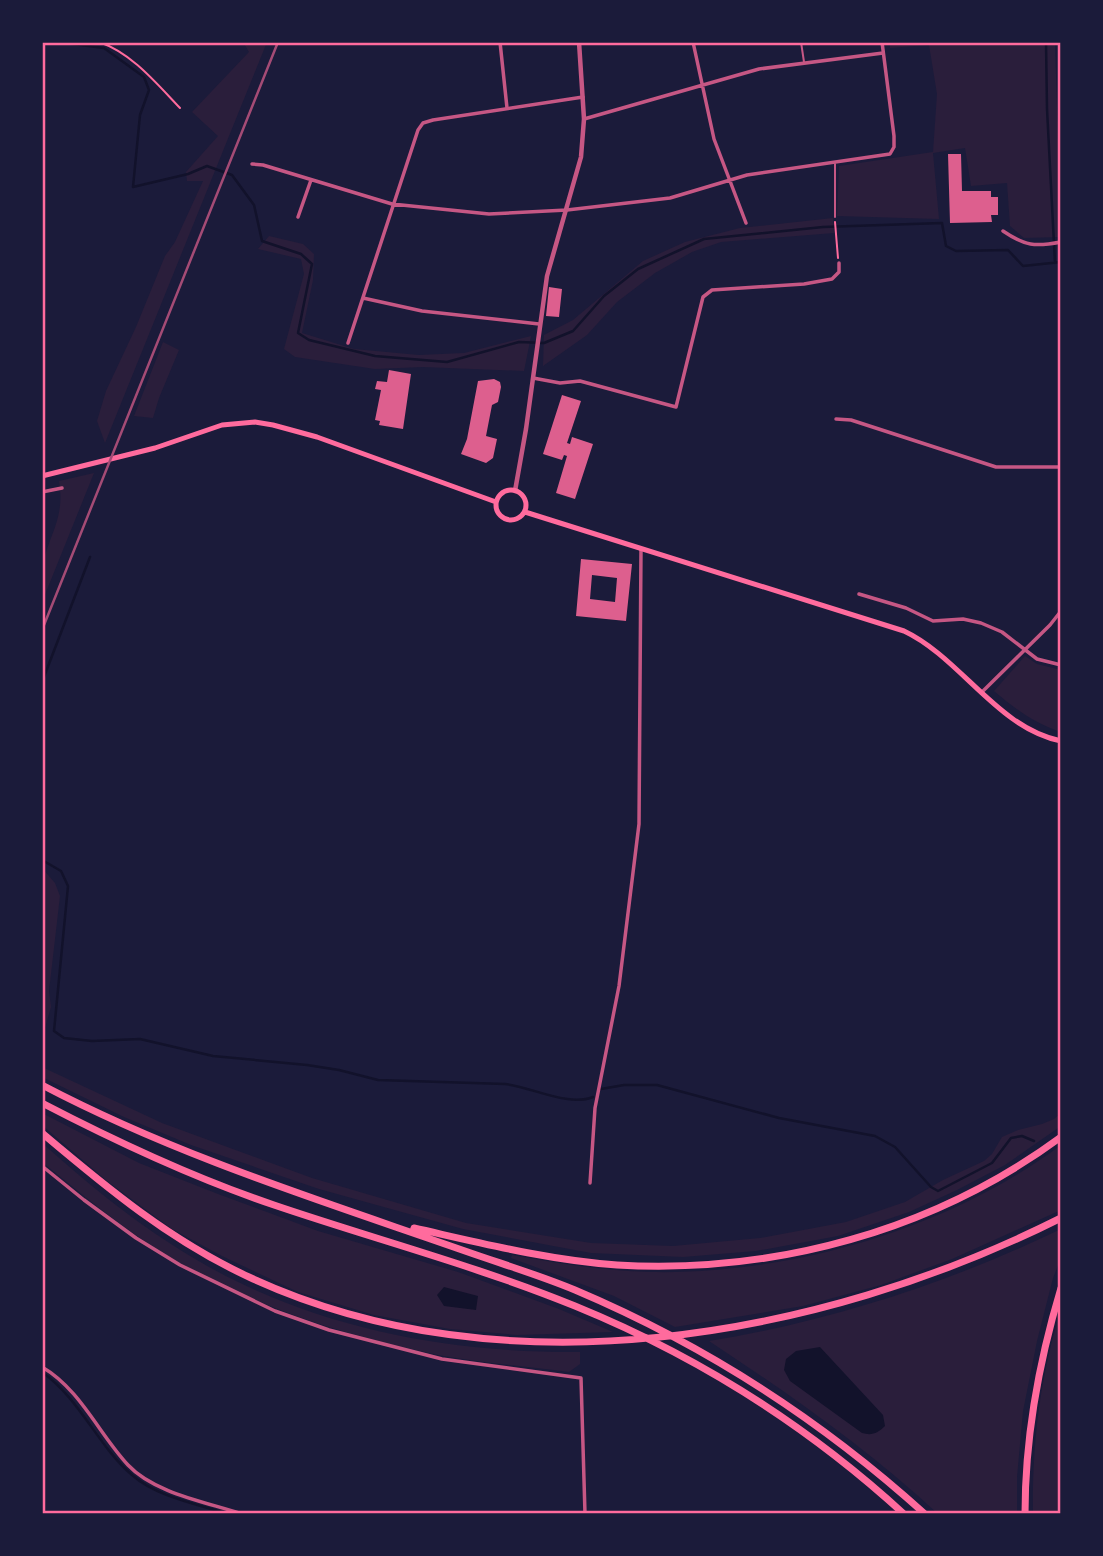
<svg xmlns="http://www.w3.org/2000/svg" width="1103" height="1556" font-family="'Source Serif 4',serif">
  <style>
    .green { fill: #2a1e3b }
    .water { fill: #12122b }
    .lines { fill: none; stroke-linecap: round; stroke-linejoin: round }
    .stream { stroke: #12122b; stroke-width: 2.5 }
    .building { fill: #dd5f8e; fill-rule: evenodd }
    .path { stroke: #ff6b9d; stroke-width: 2 }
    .service { stroke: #c65784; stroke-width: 2 }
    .minor { stroke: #c65784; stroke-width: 3.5 }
    .tertiary { stroke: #c65784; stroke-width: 4.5 }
    .secondary { stroke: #ff6b9d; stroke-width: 5 }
    .motorway { stroke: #ff6b9d; stroke-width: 7 }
    .rail { stroke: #a44b75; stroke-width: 2.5 }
    .neatline { fill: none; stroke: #ff6b9d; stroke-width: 2.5 }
  </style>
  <rect width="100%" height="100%" fill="#1b1b3a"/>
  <path class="green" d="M243,42H267L105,443L97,421L106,391L136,327L165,256L175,242L203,181H187L186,172L218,136L192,112L249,52Z
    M890,42H1055L1061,237L1024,238L1010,226L1007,183L971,186L965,148L933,153L939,219L837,216L839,166L933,152L937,94L929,45L890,48Z
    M833,218L834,233L721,242L692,252L655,273L617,302L587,335L543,366L544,335L573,320L643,261L685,242L740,228Z
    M269,236L303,244L314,254L313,280L302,333L354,349L419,355L464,353L531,336L524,371L423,367L375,369L295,357L284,349L304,274L301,259L258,249Z
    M163,342L179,350L159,398L153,418L134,416Z
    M94,473L42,602C42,589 40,574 43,562C51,532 65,516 59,481Z
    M1025,656L1037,664L1061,670V732C1034,723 1015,709 994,691Z
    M42,868L55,883L60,896L49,991L51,1007L42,1038Z
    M42,1067L162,1123L312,1178L466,1223L591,1243L673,1246L760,1238L846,1222L905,1202L943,1180L984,1161L992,1154L1002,1137L1018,1130L1042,1124L1054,1119L1061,1113V1126L1005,1165L957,1190L909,1212L838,1236L756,1251L683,1257L591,1253L463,1229L319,1189L191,1145L124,1117L42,1077Z
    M42,1113L139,1163L218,1194L318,1231L458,1272L559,1309L613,1332L517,1335L450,1329L374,1315L298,1292L222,1256L172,1229L107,1181L42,1125Z
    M42,1143C83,1179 125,1215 171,1244C293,1324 436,1353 580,1352V1364L569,1372C526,1366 481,1363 438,1355C345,1336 251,1306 170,1257C124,1230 83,1195 42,1162Z
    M1061,1145V1210L952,1259L881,1285L803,1306L675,1327L614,1296L511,1258L512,1255C558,1263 604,1271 650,1272C790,1275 949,1229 1061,1145Z
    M1061,1229V1258L1053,1278L1037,1341L1023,1411L1017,1477V1514H938C867,1448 789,1394 709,1341C831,1321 949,1283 1061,1229Z
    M1061,1310V1514H1033C1032,1446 1040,1375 1061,1310Z"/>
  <path class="water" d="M444,1287L478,1296L476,1310L444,1306L437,1295Z
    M820,1347L883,1415L885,1426C878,1433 872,1436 862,1433L790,1381L784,1370L786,1359L796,1351Z"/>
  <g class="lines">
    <path class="stream" d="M57,42L104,48L144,77L149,90L140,115L133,187L188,174L207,166L232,175L254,205L262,241L301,254L312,264L298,333L309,340L375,356L447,362L519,342L544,343L573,331L604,296L638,269L704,239L823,227L942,223L946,246L956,251L1008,250L1023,266L1061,262
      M1046,42L1047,109L1055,263
      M42,682L90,557
      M42,860L61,871L68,886L54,1031L64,1038L92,1041L140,1039L213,1056L307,1065L339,1070L378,1080L505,1084C532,1087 568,1107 593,1097
      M601,1089L624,1085H657L779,1118L875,1136L895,1147L931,1187L938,1191L992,1163L1011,1138L1022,1136L1034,1141
      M42,1372C81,1400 97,1445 132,1475C157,1497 197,1504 228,1514"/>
  </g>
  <path class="building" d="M948,154H961L962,191H991V197H998V215H991L992,222L950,223Z
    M549,287L562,289L559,317L546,316Z
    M389,370L411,374L403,429L379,425L380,421L375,420L381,390L375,389L377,381L387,382Z
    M494,379L500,382L501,387L498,402L492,405L486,436L497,439L493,458L486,463L461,454L467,439L478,381Z
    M562,395L581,401L567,443L570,444L572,437L593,444L575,499L556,493L567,456L564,455L562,460L543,454Z
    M581,559L632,564L626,621L576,616ZM592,575L617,578L615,602L590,599Z"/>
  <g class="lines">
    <path class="path" d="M99,42C132,53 157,84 180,108
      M835,222L838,258"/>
    <path class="service" d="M801,42L804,62
      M835,217V164"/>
    <path class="minor" d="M500,42L507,108
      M693,42L714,139L746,223
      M584,119L759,69L883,53
      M252,164L263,165L392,204L489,214L567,210L670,198L747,175L890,154L894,147V136L882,42
      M298,217L311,180
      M1003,231C1025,246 1035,247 1061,242
      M363,298L422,311L539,324
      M348,343L418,130L423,123L433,120L583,97
      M533,378L560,383L580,381L676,407L703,297L712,290L804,284L832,279L839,272V263
      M836,419L851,420L996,467H1061
      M42,492L62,488
      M859,594L906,608L933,621L963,619L981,623L1002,632L1037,659L1061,665
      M982,692L1050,625L1061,611
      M42,1166L84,1200L136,1238L180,1265L275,1311L329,1330L442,1359L581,1378L585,1514
      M590,1183L595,1108L619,986L639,824L641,549
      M42,1367C80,1389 99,1434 128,1465C154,1493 206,1502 242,1514"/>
    <path class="tertiary" d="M515,491L526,429L547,276L581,157L584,119L579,42"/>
    <path class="secondary" d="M42,476L155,448L222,425L255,422L273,425L317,437L496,502
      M496 505a15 15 0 1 1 30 0a15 15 0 1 1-30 0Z
      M525,512L904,631C961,658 997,728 1061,741"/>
    <path class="motorway" d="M42,1085C177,1156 322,1201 465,1251C502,1264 539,1275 575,1290C705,1345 820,1419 925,1514
      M42,1103C117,1142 194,1178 274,1205C374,1239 477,1266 575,1306C695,1355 808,1426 904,1514
      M42,1133C107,1188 171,1241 249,1277C503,1395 819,1339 1061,1218
      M414,1228C481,1243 548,1260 617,1265C775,1274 933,1231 1061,1137
      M1025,1514C1025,1438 1039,1361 1061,1288"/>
    <path class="rail" d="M42,630L278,42"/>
  </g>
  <rect width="1103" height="1556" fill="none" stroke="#1b1b3a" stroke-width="88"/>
  <rect x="44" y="44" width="1015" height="1468" class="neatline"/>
</svg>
